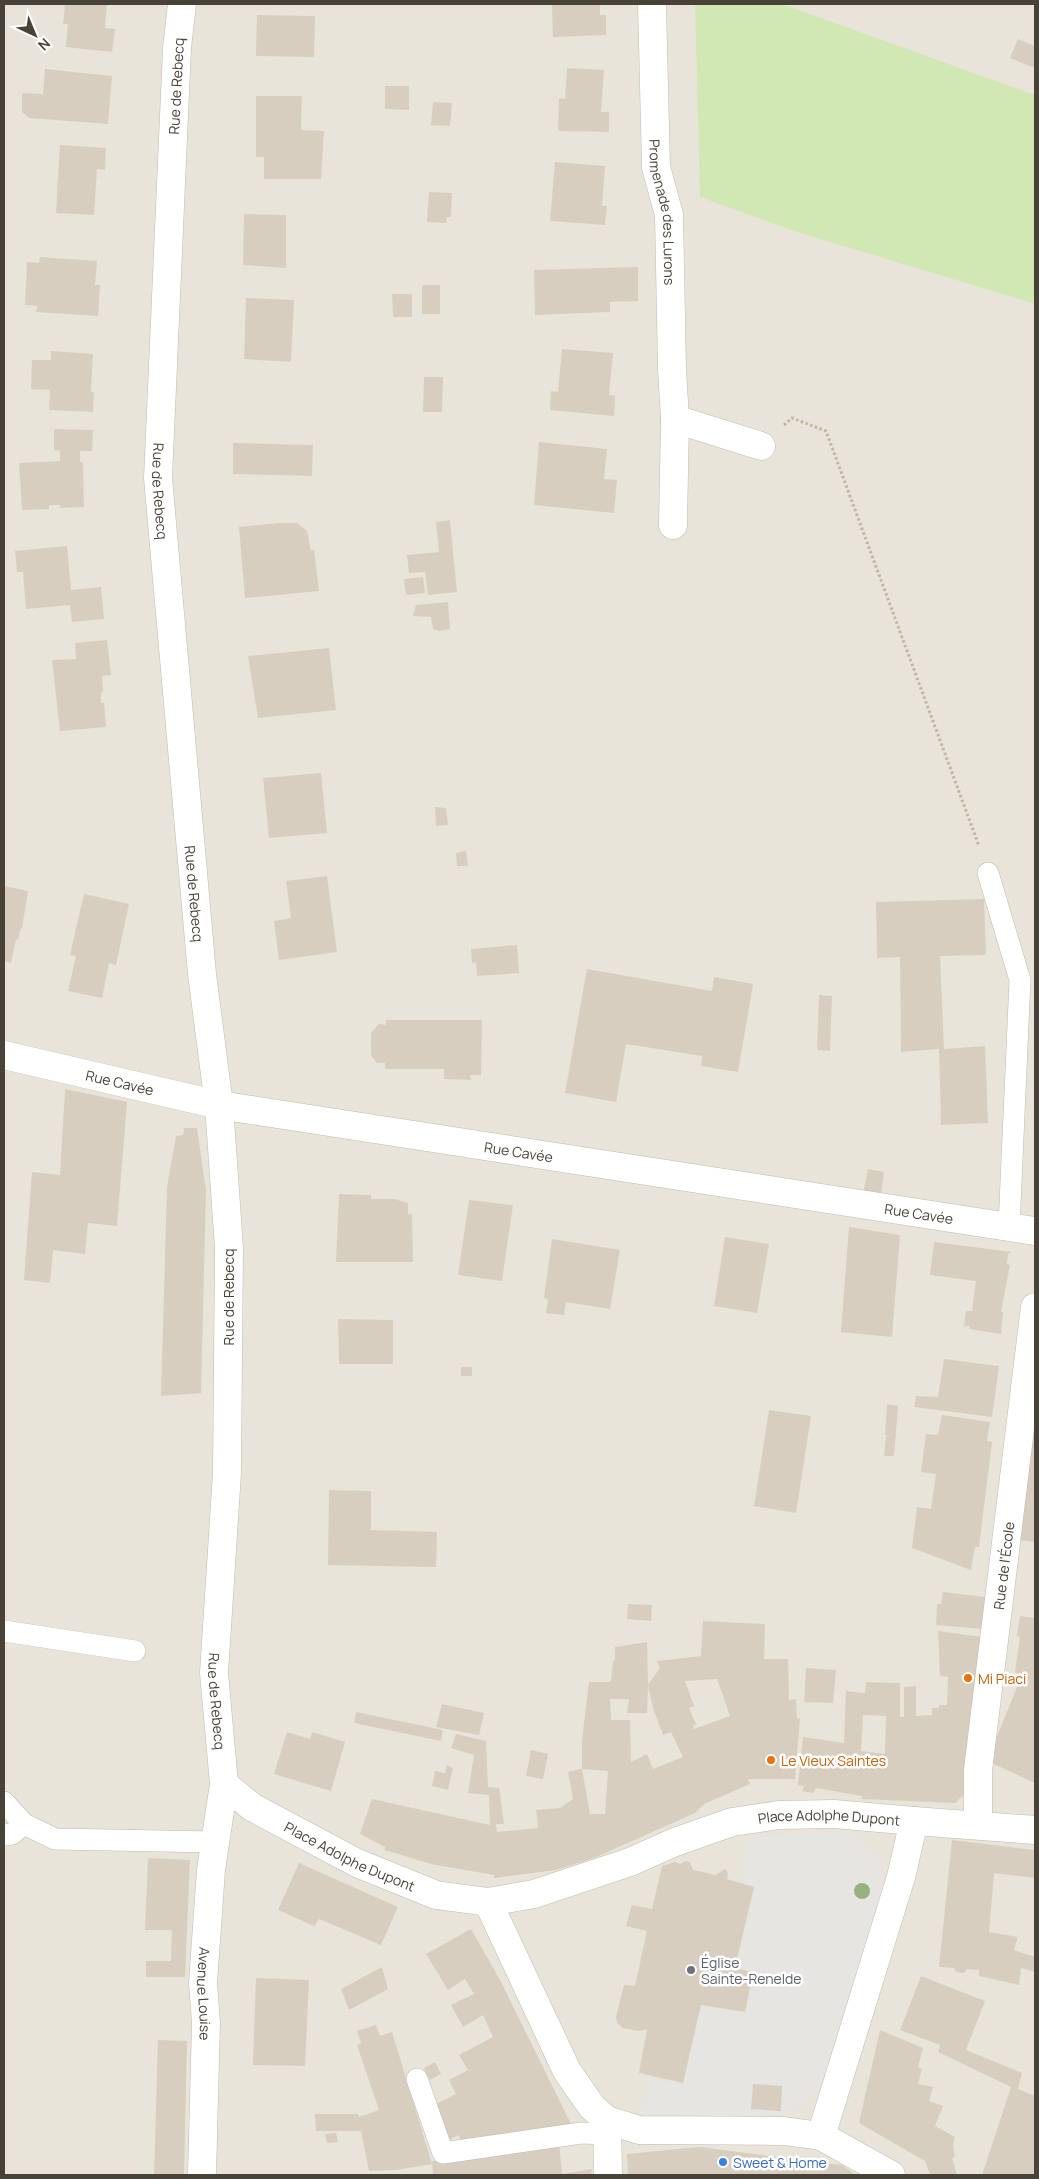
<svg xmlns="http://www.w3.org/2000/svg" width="1039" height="2179" font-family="Manrope,sans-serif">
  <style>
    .residential { fill: #e9e4d9 }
    .green { fill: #d1e8b4 }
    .parking { fill: #e7e5e2 }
    .building { fill: #d7cec0; fill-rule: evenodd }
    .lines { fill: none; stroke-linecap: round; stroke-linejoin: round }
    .lane-casing { stroke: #c1baad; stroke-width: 22 }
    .street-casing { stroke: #c1baad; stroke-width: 29 }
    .path { stroke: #c2b59e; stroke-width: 3; stroke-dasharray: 2.5 2.5; stroke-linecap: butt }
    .lane { stroke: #fff; stroke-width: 21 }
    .street { stroke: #fff; stroke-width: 28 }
    .tree { fill: #97b181 }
    .food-dot { fill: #e8710a; stroke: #fff; stroke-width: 2 }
    .worship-dot { fill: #6b7280; stroke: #fff; stroke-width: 2 }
    .shop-dot { fill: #3f7fe0; stroke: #fff; stroke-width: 2 }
    .labels { text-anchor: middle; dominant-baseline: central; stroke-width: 5; stroke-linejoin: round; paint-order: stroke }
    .street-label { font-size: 14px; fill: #494238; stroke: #fff }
    .food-label { font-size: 14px; fill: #c56008; stroke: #fff; text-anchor: start }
    .worship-label { font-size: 14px; fill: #5b616d; stroke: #fff; text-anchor: start }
    .shop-label { font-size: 14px; fill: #366cbe; stroke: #fff; text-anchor: start }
  </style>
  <rect width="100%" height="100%" fill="#f5f2ea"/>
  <path class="residential" d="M4,4H1035V2175H4Z"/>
  <path class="green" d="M695,4H782L1035,95V304L794,231L700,197Z"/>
  <path class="parking" d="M849,1831L882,1859L883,1896L824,2085L788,2115H642L648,2077L684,2085L701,2006L746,2014L754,1971L737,1967L756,1886L743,1882L747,1838Z"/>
  <path class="building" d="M65,4H107L105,28L115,29L112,52L66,47L68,24H63Z
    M552,4H600V15H606V35L553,37Z
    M257,15L315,16L314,57L256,56Z
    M1018,39L1035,46V68L1010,58Z
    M567,68L604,70L601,112H609V132L558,131L559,98L565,99Z
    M45,69L112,76L108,124L29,118L22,112V93L43,94Z
    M385,86H409V110L385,109Z
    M256,96H302L301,130L324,131L321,179H264V157H256Z
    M433,102L452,103L450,126L431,125Z
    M60,145L106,148L105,170L97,169L94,215L56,213Z
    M555,162L605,166L602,206H607L605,225L550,221Z
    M429,192L452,193L451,217H447L446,223L427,222Z
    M244,214L286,215V268L243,265Z
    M40,257L97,261L95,285H100L98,316L36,312L37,306L25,305L27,262L39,263Z
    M638,267V301L610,302V312L535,315L534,270Z
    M422,285H440V314H422Z
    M392,294H412V317H393Z
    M246,298L294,300L291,362L244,359Z
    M562,349L613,353L609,395L615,396L614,416L550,410L551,391L558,392Z
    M51,351L93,354L91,392H94L93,412L49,410L50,390L31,389L32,360H51Z
    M424,377H443L442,412H423Z
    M54,429L93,430L92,451H80V462H83L84,507L60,508V505H49V509L22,510L19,463L60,461V450L54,451Z
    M539,442L607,449L604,479L617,480L614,513L534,505Z
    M233,443L313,445L312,476L233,474Z
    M450,520L457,592L428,595L425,572L409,573L407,555L439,552L436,522Z
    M280,523H297L307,531L311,551L314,550L319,591L245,598L239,527Z
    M67,546L71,590L101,587L104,619L72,622L70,605L26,609L23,572H17L15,551Z
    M423,577L425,593L406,595L404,579Z
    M448,602L450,629L439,631L433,629L431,617L413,616L416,605Z
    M107,640L111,675L102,676L103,692L101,693V703H104L106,727L60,731L52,660L76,659L75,643Z
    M329,648L336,710L258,718L248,656Z
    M321,773L327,833L269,838L263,778Z
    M435,807L446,808L448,825L436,826Z
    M466,851L468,866H457L456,853Z
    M327,876L337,952L279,960L274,921L291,918L286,881Z
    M4,886L28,891L22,928L20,930L18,940L16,939L11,963L4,961Z
    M84,894L129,904L116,965L109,963L102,998L68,991L76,956L70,955Z
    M984,899L986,955L940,956L944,1049L985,1046L988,1123L941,1125L939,1049L901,1052L900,957L877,958L876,902Z
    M517,945L519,973L477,976L476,962L472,963L471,949Z
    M587,969L712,991L714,977L753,984L738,1072L701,1066L702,1056L626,1044L616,1102L565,1093Z
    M819,995L832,996L830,1051L817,1050Z
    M386,1020H482L481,1075H470L471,1080L444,1079V1069H385V1063H377L371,1055V1033L379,1024L386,1025Z
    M65,1089L127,1102L117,1226L88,1223L85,1254L53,1250L50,1283L24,1280L32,1172L60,1175Z
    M184,1128H197L206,1190L201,1393L161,1396L167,1187L176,1136L183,1135Z
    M868,1169L884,1172L881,1195L863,1193Z
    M339,1194L371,1195V1199H394L408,1203V1214H412L413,1262H336Z
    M469,1200L513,1205L502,1281L458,1275Z
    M849,1227L900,1235L892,1337L841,1332Z
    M725,1237L769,1244L757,1313L714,1306Z
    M552,1239L620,1250L610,1309L566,1302L564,1315L546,1313L548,1299L544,1298Z
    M934,1242L1012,1252L1008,1254L1007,1264L1010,1265L1001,1312H1003L1001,1334L969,1329L970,1326H964L966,1311H972L976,1281L930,1275Z
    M338,1319L393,1320V1364H339Z
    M944,1359L999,1366L992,1417L914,1407L916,1396L938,1397Z
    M461,1367H472V1376H461Z
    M887,1404L898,1406L894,1456H884L886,1436H892L885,1435Z
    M769,1410L811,1416L796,1513L754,1506Z
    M942,1415L990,1422L987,1441L992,1442L979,1547H975L971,1570L912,1548L917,1507L931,1509L936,1474L921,1472L926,1434L938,1435Z
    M1033,1435H1035V1542L1019,1540Z
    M329,1490L371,1491V1530L437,1532L436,1567L328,1565Z
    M943,1592L985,1597L982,1629L936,1625L937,1604H941Z
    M628,1604L652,1605L651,1621L627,1619Z
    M1020,1616L1035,1618V1783L987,1761L1022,1675L1015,1672L1020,1637L1017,1636Z
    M703,1621L765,1624L764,1659H788L789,1700L796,1699L797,1718L800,1719L795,1779H748L750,1784L704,1804L695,1813L594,1858L556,1870L494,1878V1875L431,1864L385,1850V1847L360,1834L372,1799L490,1825L489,1795L468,1793L474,1755L451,1748L456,1734L486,1741L488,1787L499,1788L504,1824H496L497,1832L538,1828L536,1810L560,1808L573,1799L568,1772L579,1769H582L590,1814H605L608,1771L582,1769V1740L589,1682H611L613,1660L615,1661V1647L647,1642L648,1685L660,1668L657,1661L701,1656ZM717,1679L730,1716L694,1729L693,1726L696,1724L689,1708L694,1706L685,1681ZM648,1685L653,1708L663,1735L671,1732L683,1757L653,1769L647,1754L631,1762L630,1720H611L610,1699H629L627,1713H647Z
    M938,1631L982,1637L965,1794L955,1803L862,1799V1796L816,1788L813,1793L802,1791L804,1786L798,1785L803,1737L844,1743L846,1691L865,1693L866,1682L900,1683V1717H904V1687L916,1686V1716L932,1715V1708H939V1705H947L948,1677L940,1676ZM863,1715L886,1716L885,1754L861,1751Z
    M806,1668L836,1670L833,1703L804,1702Z
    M442,1704L484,1713L479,1735L436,1727Z
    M356,1712L443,1730L441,1741L354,1723Z
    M287,1732L310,1739L312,1732L345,1742L331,1791L274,1774Z
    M531,1750L548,1754L543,1779L526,1776Z
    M447,1765L453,1768L448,1790L432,1786L435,1771L445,1773Z
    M952,1840L1035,1850V1878L994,1873L989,1932L1018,1937L1014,1950L1035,1957V1972L1021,1968L1019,1985L979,1976V1970L967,1969L964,1973L956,1972L954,1968L939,1967Z
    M148,1858L190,1860L185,1977H146V1961H171L172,1930H145Z
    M685,1861L690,1862L693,1870L716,1875L725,1869L728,1873L727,1879L754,1887L735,1968L753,1972L745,2012L701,2005L683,2083L639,2073L647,2029L639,2031L623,2028L617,2023L616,2017L624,1985L635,1986L647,1931L626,1926L632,1905L652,1909L662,1866L675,1862L681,1864Z
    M299,1863L398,1907L381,1945L319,1919L314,1926L278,1910Z
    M471,1929L500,1980L571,2124L464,2145L458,2135L448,2141L436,2104L456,2094L449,2080L468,2070L459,2055L493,2037L483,2015L463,2027L451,2005L474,1994L465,1979L448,1990L426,1954Z
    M382,1967L388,1989L349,2010L341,1989Z
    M921,1976L985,2001L966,2050L1022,2073L1018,2089L1035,2096V2175H982L1011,2087L938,2052L940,2045L900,2030Z
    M256,1978L309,1980L305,2066L253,2065Z
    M376,2025L380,2036L392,2032L432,2164L396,2170L369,2171L361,2131H316L315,2114H358L359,2117L379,2110L357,2045L361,2043L357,2031Z
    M880,2030L923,2048L918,2067L922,2069L918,2084L933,2087L929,2101L943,2106L935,2126L955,2137L953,2145L955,2157L952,2158L957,2175H930L925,2161L859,2123Z
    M158,2040L187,2041L184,2175H154Z
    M435,2062L441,2074L430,2080L424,2068Z
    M753,2084L782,2086L781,2111L751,2109Z
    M336,2133L338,2142L327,2143L325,2134Z
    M559,2143L562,2174L592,2169L591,2175H433L432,2161Z
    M699,2147L842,2165L855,2175H628L627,2154Z"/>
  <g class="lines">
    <defs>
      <path id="lane" d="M988,873L1020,980L1009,1227
        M4,1631L135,1651
        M4,1802L24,1824L55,1839L215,1842
        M4,1835L12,1834L24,1824
        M417,2079L443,2153L581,2133L607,2134"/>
      <g id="street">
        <path id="s1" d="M182,4L177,48L158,478L202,974L219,1105L229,1248L227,1473L214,1673L224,1784L211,1870L203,1983L206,2023L202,2175"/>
        <path id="s2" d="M652,4L656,167L669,215L672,369L675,419L673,525"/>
        <path d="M675,419L761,446"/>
        <path id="s3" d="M4,1055L219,1105L1035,1231"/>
        <path id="s4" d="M224,1784L252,1807L357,1863L436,1895L488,1902L534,1894L630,1862L675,1842L732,1822L779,1815L834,1814L914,1821L901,1877L821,2136L784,2131L639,2130L607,2120L592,2107L567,2071L488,1902"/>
        <path d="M914,1821L1035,1830"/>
        <path id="s5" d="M978,1825V1770L1035,1307"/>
        <path d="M607,2120L608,2175"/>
        <path d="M821,2136L891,2175"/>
      </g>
    </defs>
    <use href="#lane" class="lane-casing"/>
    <use href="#street" class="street-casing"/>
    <path class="path" d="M784,425L792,418L826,431L979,846"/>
    <use href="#lane" class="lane"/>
    <use href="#street" class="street"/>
  </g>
  <circle class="tree" cx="862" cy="1891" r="8"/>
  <g class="food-dot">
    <circle cx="968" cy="1678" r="5"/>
    <circle cx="771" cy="1760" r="5"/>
  </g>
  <circle class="worship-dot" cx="691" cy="1970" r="5"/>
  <circle class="shop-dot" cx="723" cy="2162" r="5"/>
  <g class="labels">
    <g class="street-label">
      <text transform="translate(176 86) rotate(-87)">Rue de Rebecq</text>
      <text stroke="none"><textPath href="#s2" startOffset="209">Promenade des Lurons</textPath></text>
      <text stroke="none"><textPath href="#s1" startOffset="488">Rue de Rebecq</textPath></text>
      <text stroke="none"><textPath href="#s1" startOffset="892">Rue de Rebecq</textPath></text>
      <text stroke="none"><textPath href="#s3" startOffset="119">Rue Cavée</textPath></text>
      <text stroke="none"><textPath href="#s3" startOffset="524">Rue Cavée</textPath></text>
      <text stroke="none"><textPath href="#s3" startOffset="929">Rue Cavée</textPath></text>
      <text transform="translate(228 1297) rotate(-90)">Rue de Rebecq</text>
      <text stroke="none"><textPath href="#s5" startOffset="261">Rue de l'École</textPath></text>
      <text stroke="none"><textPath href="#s1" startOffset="1702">Rue de Rebecq</textPath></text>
      <text stroke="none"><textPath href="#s4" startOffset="648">Place Adolphe Dupont</textPath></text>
      <text stroke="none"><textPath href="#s4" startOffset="146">Place Adolphe Dupont</textPath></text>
      <text stroke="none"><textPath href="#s1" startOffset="1996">Avenue Louise</textPath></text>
    </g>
    <g class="food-label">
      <text x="978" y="1678">Mi Piaci</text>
      <text x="781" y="1760">Le Vieux Saintes</text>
    </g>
    <g class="worship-label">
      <text x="701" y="1962">Église<tspan x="701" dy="16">Sainte-Renelde</tspan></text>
    </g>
    <g class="shop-label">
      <text x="733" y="2162">Sweet &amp; Home</text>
    </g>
  </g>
  <rect width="1039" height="2179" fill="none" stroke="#494238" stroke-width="10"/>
  <g transform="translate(35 35) rotate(136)" stroke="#ffffff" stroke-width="4" paint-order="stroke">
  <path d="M0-4L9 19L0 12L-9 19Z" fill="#494238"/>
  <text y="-8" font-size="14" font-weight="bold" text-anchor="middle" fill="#494238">N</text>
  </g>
</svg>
